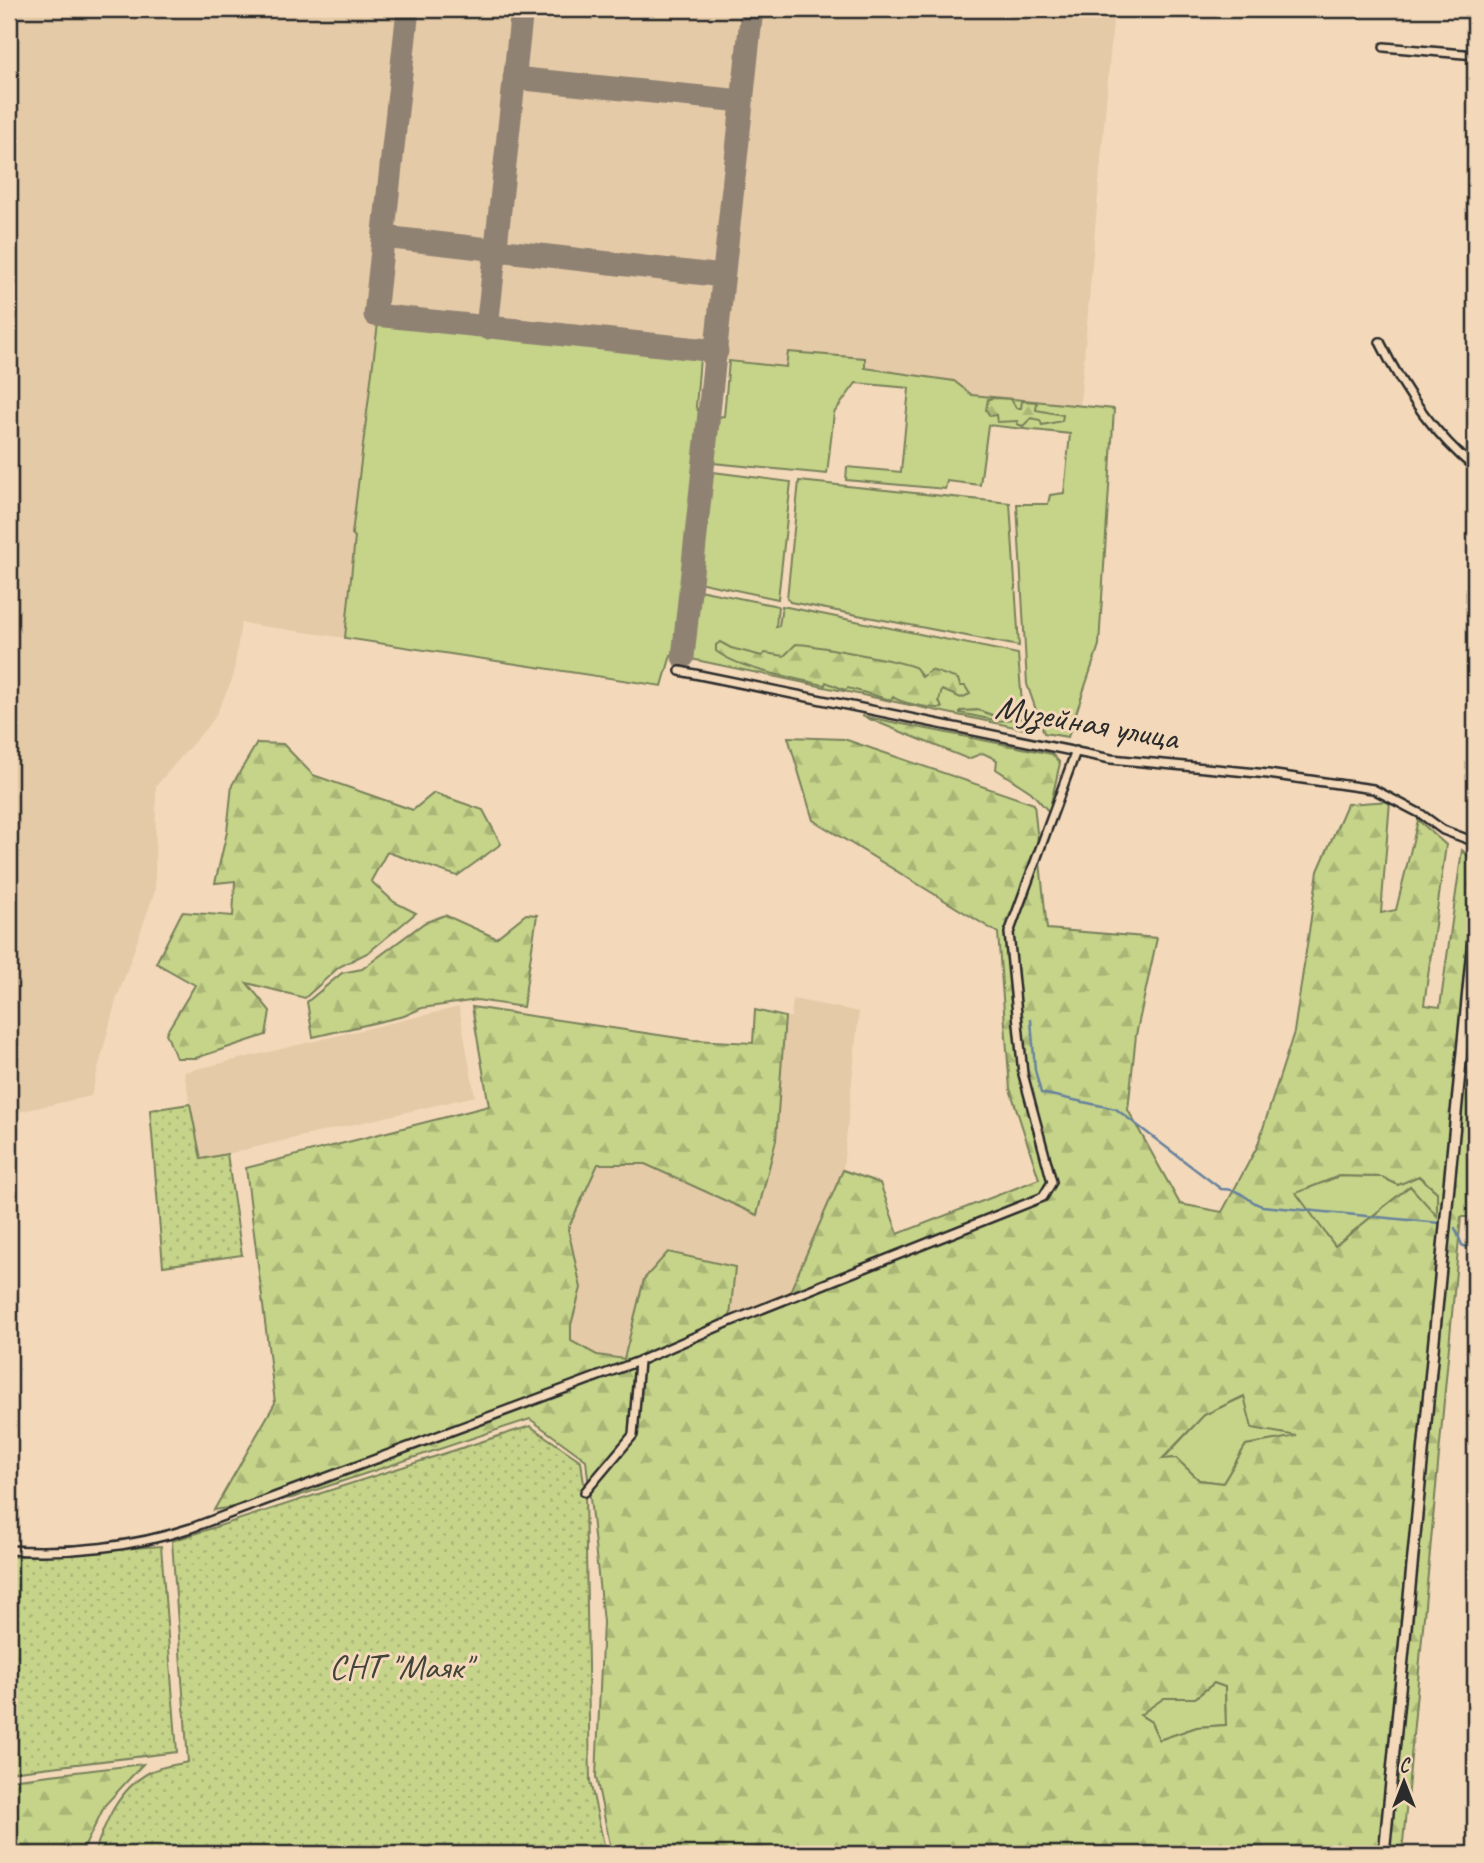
<svg xmlns="http://www.w3.org/2000/svg" width="1484" height="1863" font-family="Caveat,sans-serif">
  <style>
    .built { fill: #e5caa7 }
    .green { fill: #c5d489; stroke: #78805a; stroke-width: 2 }
    .forest { fill: url(#forest-firs); stroke: #78805a; stroke-width: 2; fill-rule: evenodd }
    .garden { fill: url(#garden-dots); stroke: #78805a; stroke-width: 2 }
    .lines { fill: none; stroke-linecap: round; stroke-linejoin: round }
    .stream { stroke: #67829d; stroke-width: 2.5 }
    .taxiway { stroke: #8f8272; stroke-width: 23 }
    .minor-casing { stroke: #2b2b2b; stroke-width: 12 }
    .tertiary-casing { stroke: #2b2b2b; stroke-width: 14 }
    .minor { stroke: #f3d9ba; stroke-width: 7 }
    .tertiary { stroke: #f3d9ba; stroke-width: 9 }
    .labels { text-anchor: middle; dominant-baseline: central; stroke-width: 6; stroke-linejoin: round; paint-order: stroke }
    .street-label { font-size: 35px; fill: #2b2b2b; stroke: #f3d9ba }
    .park-label { font-size: 35px; fill: #424439; stroke: #f3d9ba }
  </style>
  <defs>
    <pattern id="forest-firs" width="22" height="20" patternUnits="userSpaceOnUse" patternTransform="scale(1.75)"><rect width="22" height="20" fill="#c5d489"/><path d="M5 1l3.5 6h-7zM16 11l3.5 6h-7z" fill="#a9b676"/></pattern>
    <pattern id="garden-dots" width="8" height="8" patternUnits="userSpaceOnUse" patternTransform="scale(1.75)"><rect width="8" height="8" fill="#c5d489"/><path d="M2 2h.1M6 6h.1" fill="none" stroke="#a9b676" stroke-width="1.8" stroke-linecap="round"/></pattern>
  </defs>
  <rect width="100%" height="100%" fill="#f3d9ba"/>
  <filter id="ink" filterUnits="userSpaceOnUse"><feTurbulence type="fractalNoise" baseFrequency=".0143" numOctaves="2"/><feDisplacementMap in="SourceGraphic" scale="14" xChannelSelector="R" yChannelSelector="G"/><feConvolveMatrix kernelMatrix="1 2 1 2 8 2 1 2 1" color-interpolation-filters="sRGB"/></filter>
  <g filter="url(#ink)">
    <path class="built" d="M9,9H1114L1080,405L972,395L954,381L865,368V358L788,352L786,367L379,323L352,533L355,536L345,638L241,623L233,678L214,719L156,786L155,891L115,1004L91,1096L9,1114Z
      M793,999L859,1012L843,1170L789,1294L729,1319L644,1279L623,1360L597,1355L571,1341V1325L581,1288L568,1229L598,1164H645L757,1214L776,1140L785,1017H791Z
      M459,1007L475,1096L201,1160L184,1072Z"/>
    <path class="green" d="M378,323L700,358L696,407L701,415L676,656L671,655L662,686L345,638L355,537L352,534Z
      M788,352L865,358V368L954,381L972,395L1114,409L1099,645L1068,737L1044,733L1027,684L1017,504H1048L1050,495L1064,493L1070,434L988,425L980,485L947,481L945,489L846,480L847,467L901,472L909,388L856,383L834,413L827,474L713,463L717,417L724,416L729,361L786,367Z
      M713,472L791,482L778,599L698,582Z
      M799,481L1010,503L1019,646L790,602L787,598Z
      M699,590L778,606L776,627L779,626L782,606L1018,654L1024,729L691,659Z
      M1339,1176L1382,1177L1398,1185L1418,1176L1437,1192V1217L1410,1186L1335,1246L1295,1193Z
      M1245,1396L1300,1436L1246,1445L1223,1483L1199,1480L1176,1458L1162,1460L1204,1415Z
      M1214,1683L1225,1687L1226,1725L1197,1727L1159,1740L1151,1722L1139,1714L1164,1698H1195Z"/>
    <path class="forest" d="M994,398L1011,399L1016,408H1021L1022,401L1037,402L1036,410L1063,415L1062,421L1042,425L1040,420L1031,418L1023,426L1017,424L1018,421L997,422L996,415L990,416L986,410L988,399Z
      M720,642L731,648L762,656L765,653L784,656L796,644C807,644 908,662 916,668C918,671 920,674 922,677L931,670L958,679L960,686H965L970,694L961,698L942,690L939,701L942,708C934,709 900,703 893,697L891,700L848,688L845,690L826,682L825,685C795,679 739,669 716,651V645Z
      M1001,709L1020,718L999,721L960,713V711L978,710L995,716Z
      M862,716L1052,754L1060,763L1049,812L1031,792L996,769L997,760L983,753L968,759Z
      M788,737L844,739L1034,804L1047,929L1157,938L1136,1035L1128,1110L1180,1204L1222,1212L1257,1147L1294,1032L1318,871L1347,804L1390,801L1381,913L1396,910L1418,820L1446,845L1424,1005L1440,1007L1462,850L1475,862V1217H1461L1402,1854H612L596,1777L603,1622L586,1460L530,1419L292,1498L214,1510L275,1403L246,1168L489,1106L472,1007L692,1040L753,1043L755,1010L785,1017L776,1140L757,1215L645,1164H598L568,1229L581,1288L571,1325V1341L597,1355L624,1359L644,1279L668,1252L735,1267L730,1318L789,1294L843,1170L880,1183L898,1234L1039,1179L1010,1089L998,933L813,820ZM1339,1176L1382,1177L1398,1185L1419,1176L1437,1192V1216L1410,1186L1335,1246L1296,1193ZM1244,1396L1252,1428L1297,1436L1246,1445L1223,1483L1199,1480L1176,1458L1162,1459L1204,1415ZM1214,1683L1225,1687L1226,1725L1197,1727L1159,1740L1151,1722L1140,1715L1164,1698H1195Z
      M257,743L283,744L313,775L413,810L434,793L483,810L501,844L457,876L387,852L371,881L394,902L416,913L369,952L339,967L305,998L247,983L270,1011L266,1035L196,1058H176L166,1033L195,985L156,963L182,912L233,916L235,881L215,883L227,832L232,785Z
      M526,914L537,915L523,1007L477,1000L422,1008L404,1016L313,1037L307,1002L342,973L362,969L424,923L445,915L496,938Z
      M143,1764L105,1805L81,1854H9V1780Z"/>
    <path class="garden" d="M190,1104L201,1159L227,1154L242,1255L163,1266L150,1110Z
      M530,1426L581,1461L585,1492L590,1781L606,1854H94C105,1823 118,1789 150,1772C160,1766 176,1765 188,1762L172,1541Z
      M161,1546L177,1752L9,1772V1557Z"/>
    <g class="lines">
      <path class="stream" d="M1031,1020L1035,1070L1041,1093L1116,1109L1221,1189C1244,1189 1244,1200 1262,1206L1440,1223
        M1455,1228L1462,1245L1475,1251"/>
      <path class="taxiway" d="M408,9L375,315L717,351
        M514,78L742,101
        M384,237L723,276
        M487,328L522,9
        M683,657L752,9"/>
      <defs>
        <path id="minor" d="M1384,47L1475,55
          M1380,342C1403,389 1435,435 1475,468
          M680,671L1111,759L1268,774L1373,789L1421,814L1443,830L1475,842
          M585,1492L633,1435L639,1361
          M9,1550C69,1554 134,1547 191,1528L639,1361L729,1322L1043,1197L1052,1182L1023,1074L1009,933L1076,751"/>
        <path id="tertiary" d="M1384,1854L1475,918"/>
      </defs>
      <use href="#minor" class="minor-casing"/>
      <use href="#tertiary" class="tertiary-casing"/>
      <use href="#minor" class="minor"/>
      <use href="#tertiary" class="tertiary"/>
    </g>
  </g>
  <g class="labels">
    <g class="street-label">
      <text transform="translate(1087 722) rotate(10)">Музейная улица</text>
    </g>
    <g class="park-label">
      <text x="400" y="1666">СНТ "Маяк"</text>
    </g>
  </g>
  <rect width="1484" height="1863" fill="none" stroke="#f3d9ba" stroke-width="35"/>
  <rect x="18" y="18" width="1449" height="1828" fill="none" stroke="#2b2b2b" stroke-width="2.5" filter="url(#ink)"/>
  <g transform="translate(1404 1782)" stroke="#f3d9ba" stroke-width="5" paint-order="stroke">
  <path d="M0-5L12 26L0 18L-12 26Z" fill="#2b2b2b"/>
  <text y="-10" font-size="19" font-weight="bold" text-anchor="middle" fill="#2b2b2b">С</text>
  </g>
</svg>
